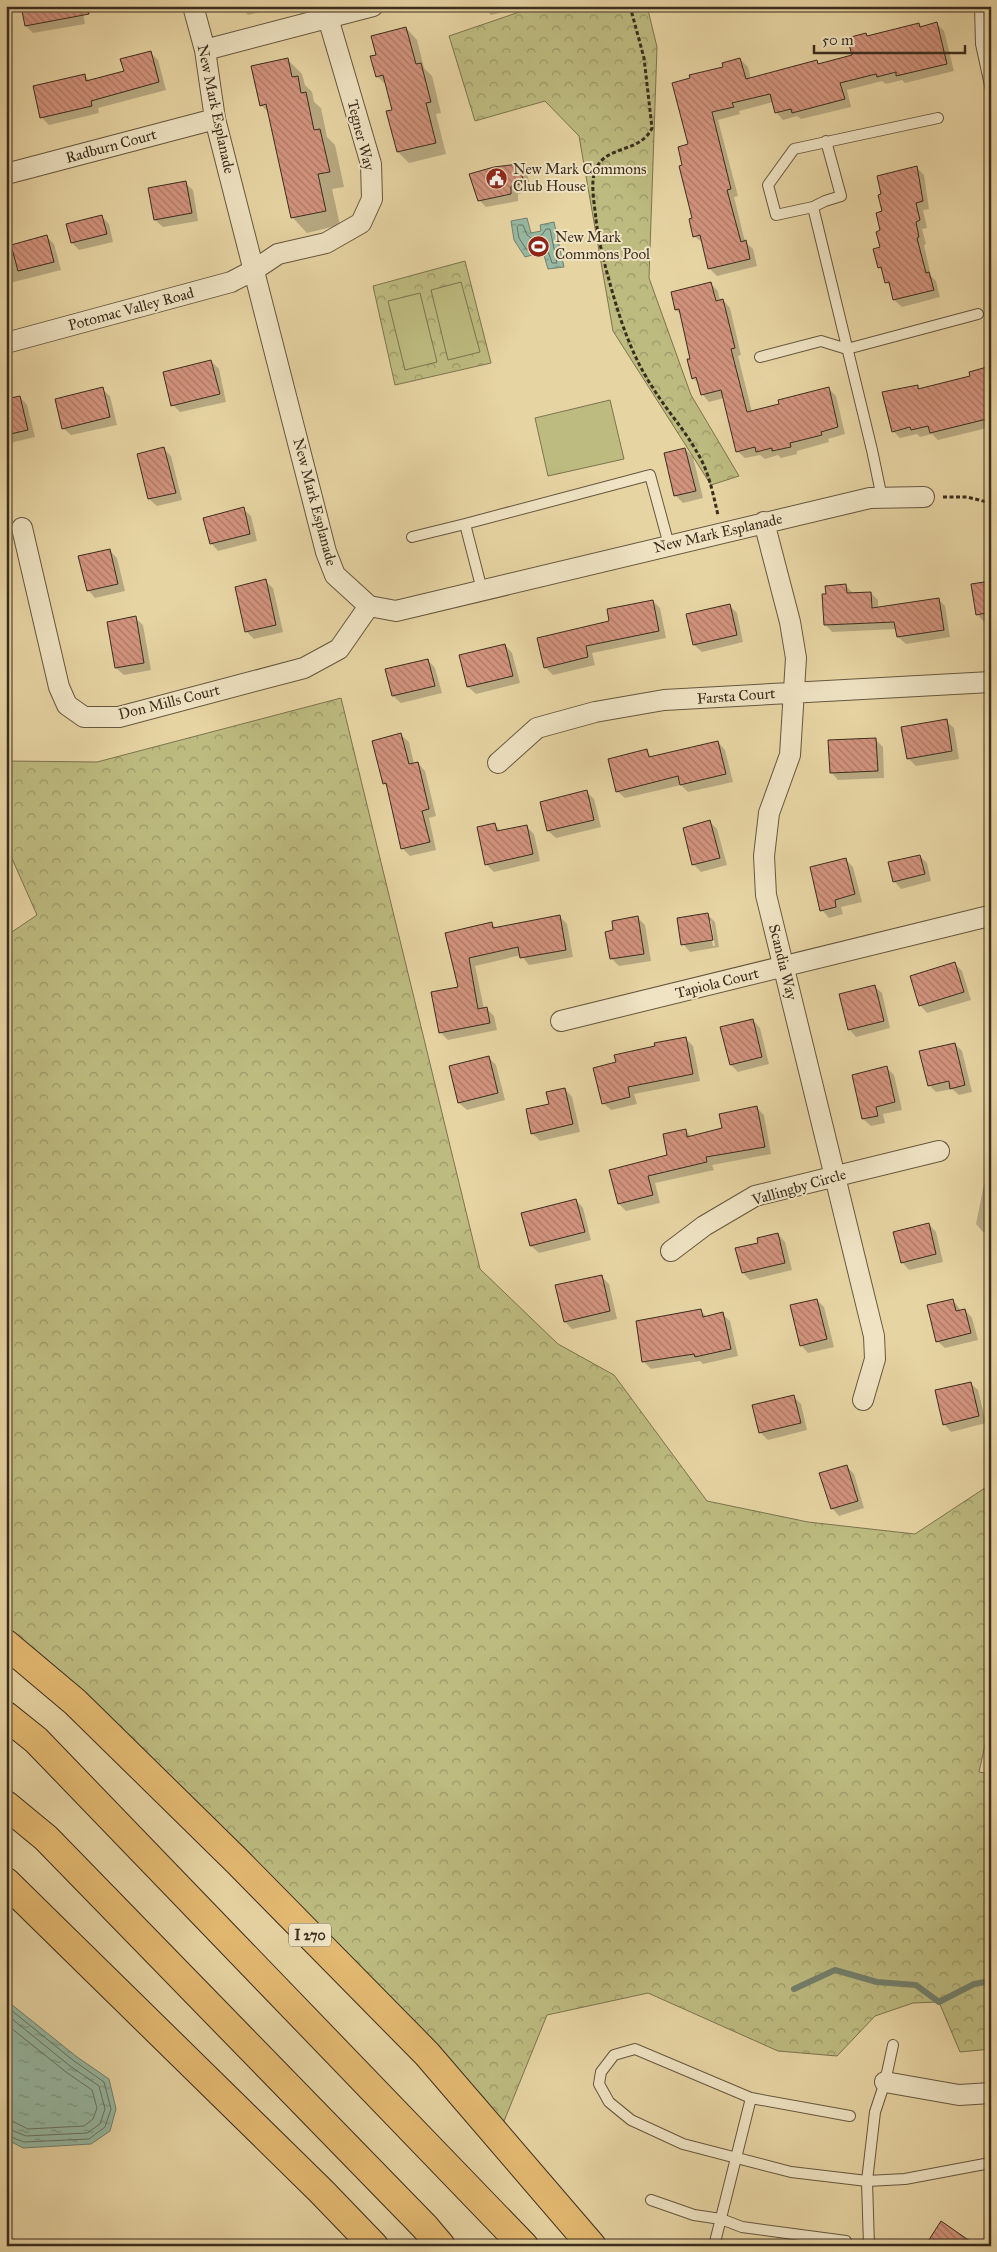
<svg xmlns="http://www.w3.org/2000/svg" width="997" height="2252" font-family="'IM FELL Great Primer',serif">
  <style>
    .forest { fill: url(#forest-crowns); stroke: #7c744e }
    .garden { fill: #bdbb80; stroke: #7c744e }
    .water { fill: url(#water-ripples); stroke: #72806d }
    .shadow { fill: #0003; fill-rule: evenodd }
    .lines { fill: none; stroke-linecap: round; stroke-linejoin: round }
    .shore { stroke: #697260; stroke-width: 1 }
    .stream { stroke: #72806d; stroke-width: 6 }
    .building { fill: url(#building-back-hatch); stroke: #3b2d1d }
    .service-casing { stroke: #66573e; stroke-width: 12 }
    .minor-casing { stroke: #66573e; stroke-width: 22 }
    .motorway-casing { stroke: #3b2d1d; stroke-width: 30 }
    .path { stroke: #3b2d1d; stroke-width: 3; stroke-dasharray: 4 2.5; stroke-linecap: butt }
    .service { stroke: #efe3c3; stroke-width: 10 }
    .minor { stroke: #efe3c3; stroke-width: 20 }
    .motorway { stroke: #e4ba72; stroke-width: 28 }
    .labels { text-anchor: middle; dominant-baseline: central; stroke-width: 4; stroke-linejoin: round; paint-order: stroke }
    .shield { fill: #efe3c3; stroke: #71644f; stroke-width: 1 }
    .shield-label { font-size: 14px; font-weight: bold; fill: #3b2d1d }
    .street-label { font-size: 15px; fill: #3b2d1d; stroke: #efe3c3 }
    .poi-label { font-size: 15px; fill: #3b2d1d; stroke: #efe3c3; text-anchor: start }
  </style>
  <defs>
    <pattern id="forest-crowns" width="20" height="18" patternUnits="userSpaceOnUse" patternTransform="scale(1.25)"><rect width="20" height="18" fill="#bdbb80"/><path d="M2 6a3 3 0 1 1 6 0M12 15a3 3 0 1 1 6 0" fill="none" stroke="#9b9868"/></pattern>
    <pattern id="water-ripples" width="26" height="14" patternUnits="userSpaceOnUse" patternTransform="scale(1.25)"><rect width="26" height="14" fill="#97b8a2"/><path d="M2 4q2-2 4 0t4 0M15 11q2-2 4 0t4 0" fill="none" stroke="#7c9683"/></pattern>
    <pattern id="building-back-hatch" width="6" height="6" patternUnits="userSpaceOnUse" patternTransform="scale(1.25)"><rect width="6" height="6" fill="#d2937d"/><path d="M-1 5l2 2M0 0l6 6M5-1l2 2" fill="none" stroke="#ac7866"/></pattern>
  </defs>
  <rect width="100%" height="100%" fill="#e7d4a3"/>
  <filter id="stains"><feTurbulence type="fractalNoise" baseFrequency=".004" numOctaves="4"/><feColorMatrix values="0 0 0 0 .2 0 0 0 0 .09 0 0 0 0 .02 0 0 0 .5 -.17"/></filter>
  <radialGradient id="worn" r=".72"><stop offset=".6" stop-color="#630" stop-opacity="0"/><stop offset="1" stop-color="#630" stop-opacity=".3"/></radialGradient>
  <path class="forest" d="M537,6H647L657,47L649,278L691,395L739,476L711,485L613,331L579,136L545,101L475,121L449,36Z
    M465,261L491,363L395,385L373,286Z
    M341,698L480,1269L558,1344L614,1375L707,1501L808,1522L915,1534L991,1484V1718L979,1772L991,1774V2049L960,2052L939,2002L913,2003L875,2016L837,2056L778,2051L648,1993L547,2015L498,2136L6,1644V936L37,915L6,845V761L97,762Z"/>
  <path class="garden" d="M461,282L480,352L448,360L431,290Z
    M420,293L437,362L405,370L388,301Z
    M610,400L624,459L548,476L535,418Z"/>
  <path class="water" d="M527,218L531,233L541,231L540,225L554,222L564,267L548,269L543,252L525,257L514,240L511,221Z
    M6,2000L77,2057L109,2079L116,2109L110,2131L91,2144L23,2148L6,2139Z"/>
  <path class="shadow" d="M82,6L85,24L33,33L26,26Z
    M240,6H285L248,15Z
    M482,6H525V7L491,15Z
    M919,24L922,27L937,24L944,31L954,71L905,83L902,80L886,84L882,81L847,90L851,107L801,119L797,116L783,120L776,112L773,102L739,111L740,114L718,120L738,196L734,197L745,242L753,249L757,266L717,276L709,268L703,243L694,236L693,219L684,166L689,145L724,68L740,59L748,67L751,79L816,62L819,64L853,56L866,34L869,37Z
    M406,28L417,40L424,68L432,76L441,113L436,114L446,154L409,163L398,152L393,110L387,86L377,76V55Z
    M151,53L158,60L166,90L98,108L99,113L49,125L41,117L84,75L91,82L125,72Z
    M287,59L302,74L305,85L312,92L314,102L321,108L327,137L335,145L344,187L332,189L340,225L307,233L292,217L269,113L261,105Z
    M519,165L527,173L531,190L518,194V201L486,207L479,200Z
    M916,167L924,175L929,209L923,210L927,228L922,229L926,244L924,245L931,276L936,281L940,297L902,307L894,300L891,287L886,282L884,272L879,267L881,231L884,212Z
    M185,183L193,190L198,221L163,227L155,220Z
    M101,216L109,224L113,242L79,250L72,243Z
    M47,237L54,244L61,270L6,284V248Z
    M991,253V269L987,254Z
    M711,284L718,291L720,301L723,300L730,308L741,355L738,356L752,412L828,388L836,396L845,434L828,439L829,442L797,451V454L781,458L778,455L765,459L760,455L745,458L737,451L724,398L709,402L702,394L699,384L693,378L692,360L682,315L676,310Z
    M211,361L219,369L226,402L180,412L173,405Z
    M987,369L991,372V422L986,423L987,428L938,440L932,434L920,437L917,434L900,438L893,431L917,387L920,390L971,377Z
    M102,389L110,396L117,425L71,435L63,428Z
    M20,397L27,405L35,437L6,444V401Z
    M164,449L171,456L182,500L157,506L149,499L138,455Z
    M685,449L693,457L703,498L683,503L675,495Z
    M243,509L251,516L257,541L218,551L211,543Z
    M109,550L117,558L125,591L95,598L88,590Z
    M265,581L273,588L283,632L254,639L246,631Z
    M991,582V621L984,622L977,614Z
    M846,586L853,593H871L878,600V609L938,599L945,606L950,637L906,644L898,637L897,629L832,632L825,624L827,595Z
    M653,601L660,608L666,638L592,653L595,665L553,675L545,667L611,622Z
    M729,605L737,613L743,642L702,652L694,645Z
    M135,618L143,625L151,670L124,675L116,668Z
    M505,645L512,653L520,683L476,694L468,687L461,656Z
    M428,660L435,668L442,693L401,703L393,696Z
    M6,721L10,736L6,737Z
    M946,721L954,728L959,759L916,766L908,758Z
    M401,735L409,742L414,764L418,763L425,771L436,816L429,818L436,850L410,856L402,848L388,788L384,783Z
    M876,740L883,747L884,778L838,780L831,772Z
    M718,742L725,750L733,782L688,792L681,785L625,798L617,791L646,751L653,758Z
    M991,744V779L986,774L984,745Z
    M586,792L594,799L601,827L556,838L548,831Z
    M710,822L717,829L727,865L701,872L693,864Z
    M494,824L502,832L526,826L534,834L540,861L494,872L486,864Z
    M920,856L927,863L931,881L901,889L894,881Z
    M846,860L853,867L862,902L841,907L843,914L829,918L822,910Z
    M707,914L715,922L719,947L690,952L683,944ZM708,921H711L715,946H713Z
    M560,917L567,924L573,957L529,965L521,955L475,966L484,1009H487L494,1016L497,1030L448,1040L440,1032L459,988L446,934L491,923L496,928Z
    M637,917L645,925L651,961L619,966L612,959L607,933L615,931Z
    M955,964L962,971L971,1000L927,1013L920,1005Z
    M874,986L882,993L890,1028L856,1037L849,1029Z
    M753,1020L760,1028L769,1064L738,1072L731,1065Z
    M685,1038L693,1046L700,1081L634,1094L637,1104L611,1110L603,1103L618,1063Z
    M955,1044L962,1051L972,1092L959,1095L952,1089L936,1092L929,1085Z
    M488,1057L496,1065L505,1100L467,1110L459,1103L450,1067Z
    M887,1068L894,1075L902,1110L883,1114L885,1123L871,1126L863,1119Z
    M565,1089L572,1097L580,1132L540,1141L532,1133Z
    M757,1108L764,1115L771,1154L712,1165L714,1170L655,1183L660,1203L626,1211L619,1204L669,1156L685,1130L692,1137L723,1129Z
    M984,1184L991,1186V1233L983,1232L976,1224Z
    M576,1200L583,1208L591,1240L539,1253L531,1246L523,1214Z
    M929,1224L936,1232L943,1262L909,1270L902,1262Z
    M778,1234L785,1242L792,1270L750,1280L743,1273L759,1244Z
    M601,1276L609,1284L617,1319L572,1329L565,1322Z
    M817,1300L824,1307L834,1347L808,1353L801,1345Z
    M953,1300L961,1311L965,1310L972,1318L978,1340L945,1348L937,1341Z
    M701,1311L707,1317L722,1314L730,1321L738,1356L703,1364L700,1361L651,1369L643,1361Z
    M970,1383L978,1390L986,1423L951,1432L944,1424Z
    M794,1397L801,1404L807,1430L768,1440L760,1432Z
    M846,1466L854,1474L864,1508L839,1516L832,1508Z"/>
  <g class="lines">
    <path class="shore" d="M519,225H523L527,235L531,238L542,235L546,229H550L557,263H552L548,251L545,247L526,249L519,238L517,227Z
      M6,2006L74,2061L104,2082L111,2109L105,2127L89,2139L24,2142L6,2135
      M6,2014L70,2066L99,2086L105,2109L100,2124L87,2133L26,2136L6,2128
      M6,2024L66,2072L92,2090L97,2108L93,2119L84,2126L28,2129L14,2122L6,2121"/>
    <path class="stream" d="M794,1989L835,1970L877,1982L916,1985L939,2002L974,1984L991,1981"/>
  </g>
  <path class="building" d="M21,6H88L89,14L25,26Z
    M937,22L947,64L896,76V72L877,77L876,74L840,83L845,99L792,113L791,109L775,113L770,94L732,103L734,107L712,112L731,189L727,190L741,242L746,240L750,259L708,269L700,235L693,237L689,219L692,218L679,166L682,165L678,147L688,144L672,83L690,78L689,75L723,67L722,63L740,58L746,79L817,60L818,64L852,55L847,38L866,33L867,36L919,23L920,27Z
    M406,27L416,64L421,63L431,102L426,103L436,143L397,152L386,111L392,110L383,75L376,77L370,56L376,55L371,36Z
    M151,51L159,82L91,101L92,106L40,118L33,86L85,74L86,81L124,71L120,59Z
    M288,58L292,77L298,76L301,93L306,92L314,130L320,129L330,172L318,174L326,211L291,218L266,104L260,106L251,66Z
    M519,164L524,183L511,186V194L478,201L469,174L494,167Z
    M917,166L923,201L916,203L920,220L916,222L919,237L917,238L926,273L929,272L934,290L893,300L889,282L885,283L881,267L878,268L873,249L880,247L876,232L880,230L876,213L882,211L878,195L881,194L877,176Z
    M186,181L192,213L154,220L148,188Z
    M102,215L107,234L71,243L66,224Z
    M47,235L54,262L18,271L11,245Z
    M711,282L716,301L723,299L735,348L731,349L747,412L779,404L778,400L829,387L838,427L821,432L822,435L790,443L791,447L772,451V448L756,452L755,447L736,452L721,390L701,395L696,377L692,379L687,359H690L679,309L675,310L671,292Z
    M211,360L220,394L171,406L163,372Z
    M987,367L988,372L991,371V418L930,433L928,426L911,430L910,427L892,432L882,392L918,385V389L970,376L969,372Z
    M103,387L110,417L62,429L55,399Z
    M20,396L28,430L6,435V399Z
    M164,447L176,493L148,499L137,454Z
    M685,448L696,491L674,496L664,453Z
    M244,507L250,534L210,544L203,518Z
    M110,549L118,584L87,591L78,556Z
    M266,579L276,625L245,632L235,587Z
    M991,581V612L976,615L971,584Z
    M846,584L847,593L871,592L872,608L939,598L944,630L897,637L894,622L824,625L822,594H826L825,586Z
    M653,600L659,631L586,646L588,657L544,668L537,638L609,621L607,609Z
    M730,604L737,635L693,645L686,614Z
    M136,616L144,663L115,668L107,622Z
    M505,644L513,676L467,687L459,655Z
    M428,659L435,686L392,696L385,669Z
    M947,719L952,751L907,759L901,727Z
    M401,733L409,764L418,762L429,809L422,811L430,842L401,849L386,783L383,784L372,741Z
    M876,738L878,771L830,773L828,740Z
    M718,741L726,774L680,785L678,776L616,792L608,759L647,749L649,757Z
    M587,790L594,820L547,831L540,802Z
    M710,820L720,858L692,865L683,828Z
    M495,823L497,831L527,825L533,854L485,865L477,827Z
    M920,855L925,874L893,882L888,862Z
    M846,858L855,894L835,900L836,907L820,911L810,867Z
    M708,913L713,940L681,945L677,918Z
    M560,915L566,950L520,958L518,947L469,958L478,1009L487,1007L490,1023L439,1033L431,992L458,987L445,933L492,922L493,928Z
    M638,916L644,954L610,959L605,932L613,930L612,921Z
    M955,962L964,992L919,1006L910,976Z
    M875,985L884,1021L848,1030L839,994Z
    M753,1019L762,1057L730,1065L720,1027Z
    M686,1037L693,1074L628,1087L630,1097L602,1104L593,1068L616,1062L614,1055L655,1046L654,1043Z
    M955,1043L965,1085L950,1089L949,1081L928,1086L919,1051Z
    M489,1056L498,1093L458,1103L449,1066Z
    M887,1066L895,1102L876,1107L878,1116L862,1119L852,1075Z
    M565,1088L573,1124L531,1134L526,1109L549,1104L546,1092Z
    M757,1106L765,1147L706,1157L707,1162L648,1176L653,1195L618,1204L609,1170L667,1155L663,1134L686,1129L687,1137L722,1128L719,1114Z
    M576,1199L585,1232L530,1246L521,1213Z
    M929,1223L936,1254L901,1263L893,1232Z
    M778,1233L785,1263L742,1273L735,1248L758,1243L757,1238Z
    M602,1275L610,1311L564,1322L555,1285Z
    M817,1299L827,1339L800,1346L790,1305Z
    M953,1299L956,1311L965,1309L971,1333L936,1342L927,1305Z
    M701,1309L703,1317L723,1312L731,1349L695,1357L694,1354L642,1362L636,1321Z
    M971,1382L979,1416L943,1425L935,1390Z
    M794,1395L801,1423L759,1433L752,1405Z
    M847,1465L858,1501L831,1509L819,1473Z
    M941,2221L977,2246H925Z"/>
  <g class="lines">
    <defs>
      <path id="service" d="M980,6L981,44L991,90
        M813,207L825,201L841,196L826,141
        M760,357L821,341L847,349L978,314
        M882,498L872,450L813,207L776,215L768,185L794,149L938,118
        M412,537L465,524
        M482,590L465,524L650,475L669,545
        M850,2116L751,2098L635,2049L614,2055L601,2072L599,2084L609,2102L631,2120L683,2144L791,2172L867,2181L905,2179L990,2163
        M651,2200L694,2215L721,2219L742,2227L846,2241
        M714,2246L751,2098
        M869,2246L867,2181L875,2112L885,2082L893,2045"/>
      <path id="minor" d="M193,6L205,50L215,119L326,552L335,575L369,606L396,611L870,498L924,497
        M205,50L373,6
        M6,174L215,119
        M6,343L231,282L254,270L278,254L326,243L361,223L372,199L371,164L328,18
        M764,522L790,622L796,658L790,755L769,813L764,856L766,895L874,1336L875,1359L863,1400
        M22,528L59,687L67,705L84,717H119L304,668L339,649L369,606
        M498,763L537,728L595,712L664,700L991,682
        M561,1021L989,916
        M671,1251L704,1226L755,1196L939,1151
        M885,2082L959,2095L991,2093"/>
      <path id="motorway" d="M6,1644L75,1702L237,1861L427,2054L592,2246
        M6,1716L36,1740L524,2246
        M6,1805L46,1838L425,2227L441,2246
        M6,1882L321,2191L374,2246"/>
    </defs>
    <use href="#service" class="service-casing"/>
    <use href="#minor" class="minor-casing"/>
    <use href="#motorway" class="motorway-casing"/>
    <path class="path" d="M630,6L644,58L652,128C640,154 605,144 595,171C590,185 595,206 596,220C598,237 602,253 606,269C617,310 629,352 653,388C667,411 685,430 698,454C709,472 713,494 718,515
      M943,497H967L991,503"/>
    <use href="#service" class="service"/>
    <use href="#minor" class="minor"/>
    <use href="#motorway" class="motorway"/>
  </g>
  <defs>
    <symbol id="civic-disc" viewBox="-11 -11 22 22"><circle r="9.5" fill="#8f2418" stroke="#efe3c3"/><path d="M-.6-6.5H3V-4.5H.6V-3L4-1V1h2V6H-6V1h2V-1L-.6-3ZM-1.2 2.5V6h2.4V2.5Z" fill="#fff"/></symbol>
    <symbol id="stadium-disc" viewBox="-11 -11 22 22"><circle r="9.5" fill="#8f2418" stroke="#efe3c3"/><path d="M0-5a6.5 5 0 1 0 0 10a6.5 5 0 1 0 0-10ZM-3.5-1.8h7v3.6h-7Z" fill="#fff"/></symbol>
  </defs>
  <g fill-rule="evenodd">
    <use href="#civic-disc" x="484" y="166" width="25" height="25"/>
    <use href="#stadium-disc" x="526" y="234" width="25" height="25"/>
  </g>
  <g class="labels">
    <rect class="shield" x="289" y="1923.5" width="42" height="23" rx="4"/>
    <g class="shield-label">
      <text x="310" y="1935">I 270</text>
    </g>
    <g class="street-label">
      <text transform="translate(216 109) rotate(78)">New Mark Esplanade</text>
      <text transform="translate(361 135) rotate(76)">Tegner Way</text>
      <text transform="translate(111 146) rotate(-15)">Radburn Court</text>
      <text transform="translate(131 309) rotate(-15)">Potomac Valley Road</text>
      <text transform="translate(315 502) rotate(75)">New Mark Esplanade</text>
      <text transform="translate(718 533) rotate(-13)">New Mark Esplanade</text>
      <text transform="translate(736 696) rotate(-4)">Farsta Court</text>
      <text transform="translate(169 702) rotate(-14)">Don Mills Court</text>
      <text transform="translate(783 962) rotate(76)">Scandia Way</text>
      <text transform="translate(717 983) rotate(-14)">Tapiola Court</text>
      <text transform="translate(799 1187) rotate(-16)">Vallingby Circle</text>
    </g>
    <g class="poi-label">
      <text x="513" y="169">New Mark Commons<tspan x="513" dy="17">Club House</tspan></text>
      <text x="555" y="237">New Mark<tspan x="555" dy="17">Commons Pool</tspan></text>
    </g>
  </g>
  <rect width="997" height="2252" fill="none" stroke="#e7d4a3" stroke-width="25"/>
  <rect x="8" y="8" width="982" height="2237" fill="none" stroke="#3b2d1d" stroke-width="2.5"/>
  <rect x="12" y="12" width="972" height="2227" fill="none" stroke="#3b2d1d"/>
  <path d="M814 45v8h151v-8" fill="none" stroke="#3b2d1d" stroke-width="2.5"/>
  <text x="822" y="45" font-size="15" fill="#3b2d1d" stroke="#efe3c3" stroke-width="4" paint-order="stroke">50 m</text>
  <rect width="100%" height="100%" filter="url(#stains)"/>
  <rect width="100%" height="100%" fill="url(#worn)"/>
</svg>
